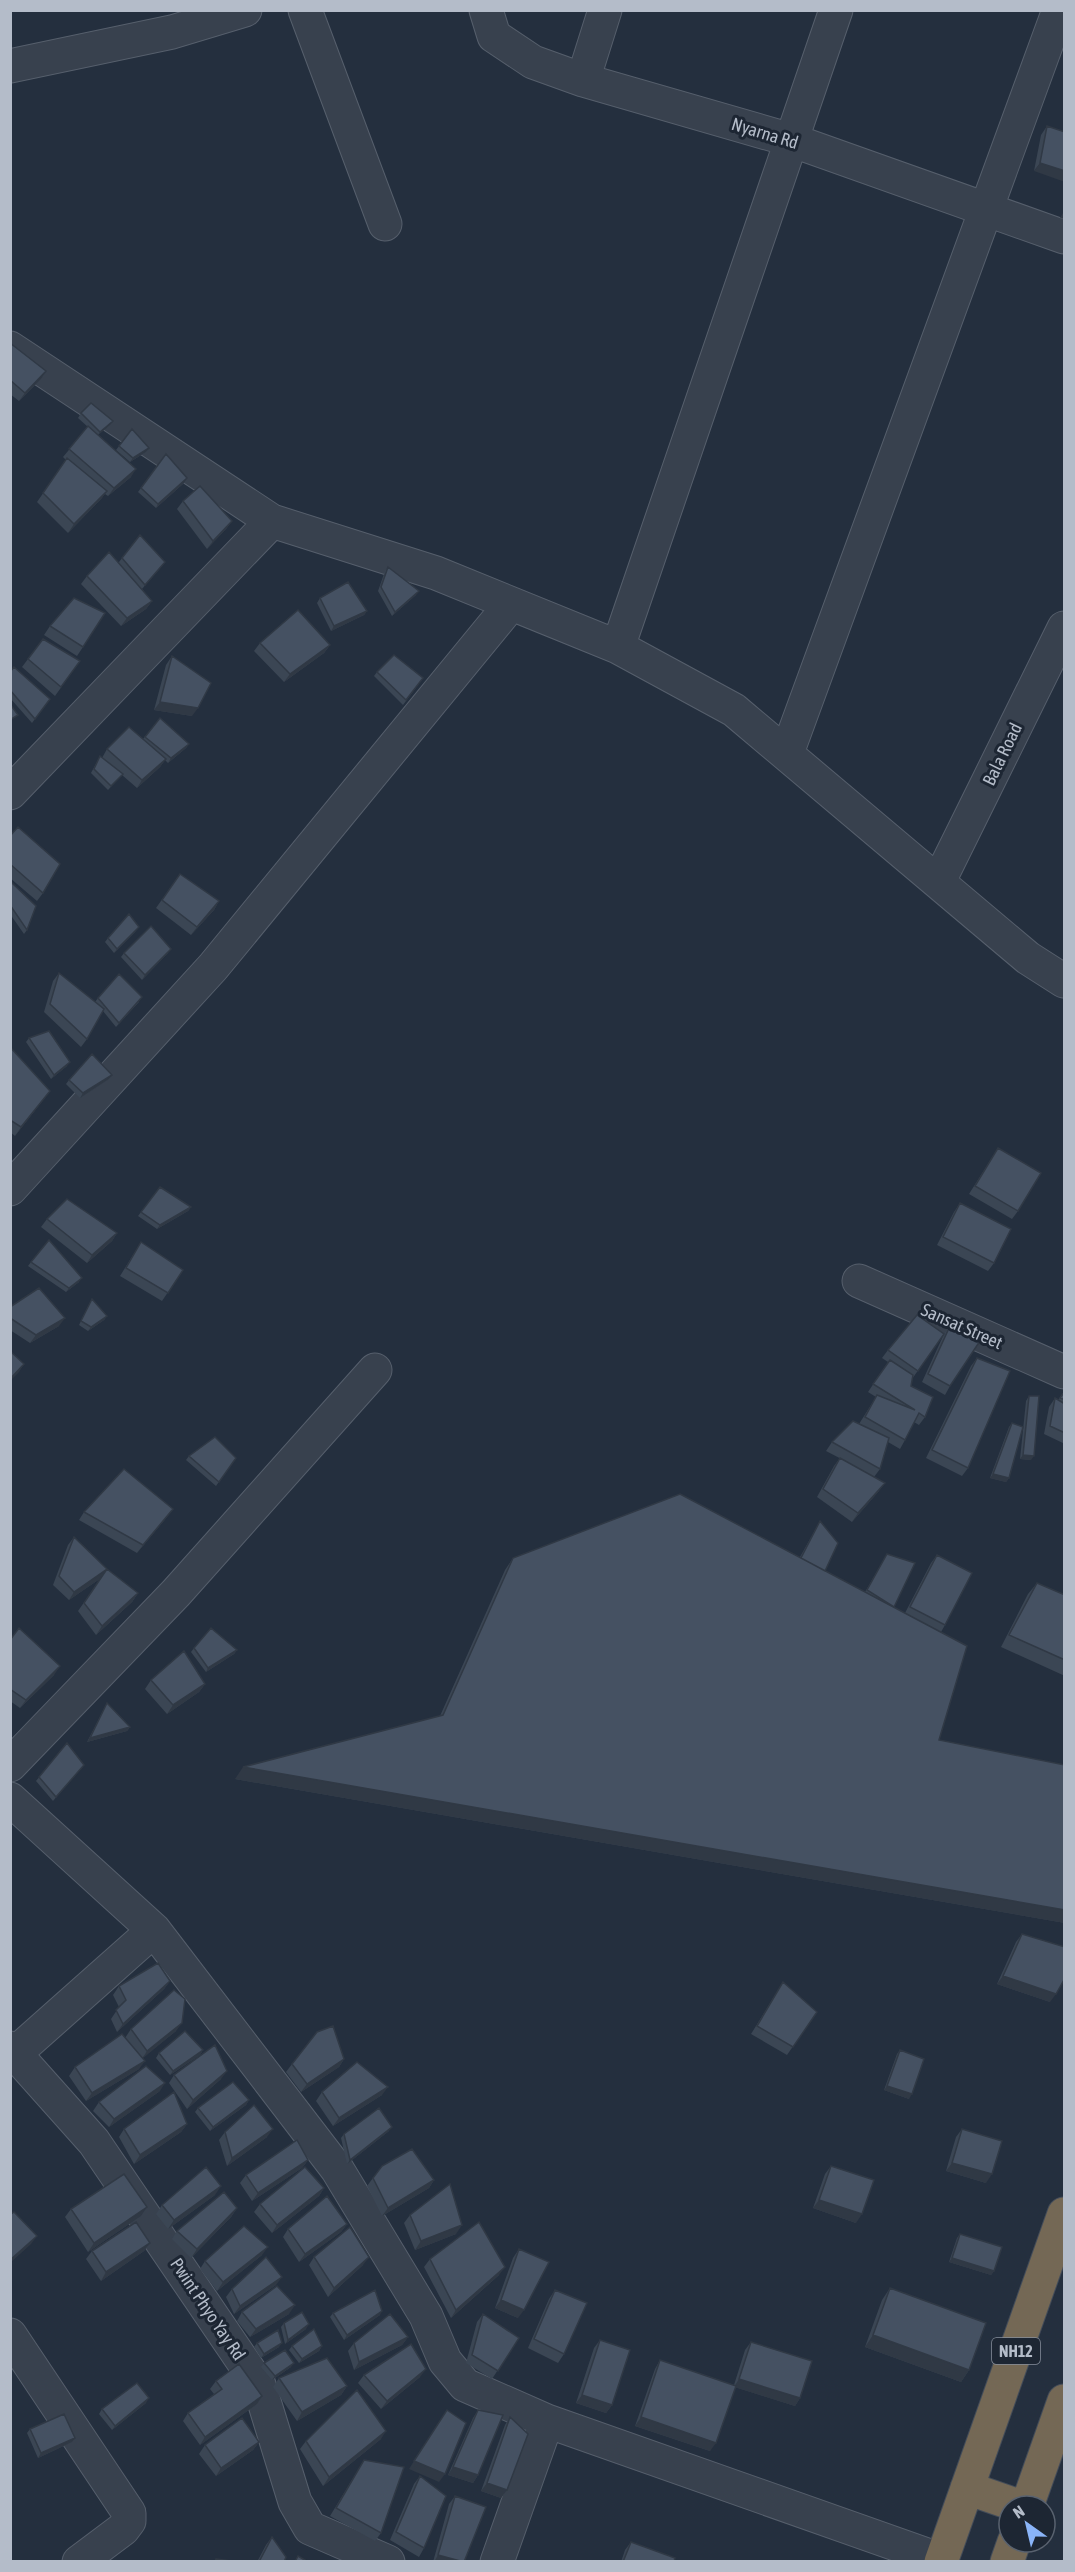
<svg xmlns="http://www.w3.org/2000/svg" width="1075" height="2572" font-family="'Asap Condensed',sans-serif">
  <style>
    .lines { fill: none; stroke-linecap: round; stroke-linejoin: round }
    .minor-casing { stroke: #565f6c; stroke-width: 35 }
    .highway-casing { stroke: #434c59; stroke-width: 35 }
    .minor { stroke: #38414e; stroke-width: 33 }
    .highway { stroke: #746855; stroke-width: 33 }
    .wall { fill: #3b4654 }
    .shaded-wall { fill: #303945 }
    .building { fill: #455162; stroke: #303945; stroke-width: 1.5 }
    .labels { text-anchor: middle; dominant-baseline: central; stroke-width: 6; stroke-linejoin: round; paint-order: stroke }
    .shield { fill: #1d2633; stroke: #878f9c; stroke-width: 1.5 }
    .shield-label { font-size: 16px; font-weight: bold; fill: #b4bcc9 }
    .street-label { font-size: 18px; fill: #b4bcc9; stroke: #1d2633 }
  </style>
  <rect width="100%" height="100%" fill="#242f3e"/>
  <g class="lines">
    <defs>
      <path id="minor" d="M305,10L385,224
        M486,10L494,36L533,62L583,80L791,140L1064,237
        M10,66L172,32L245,10
        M583,80L605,10
        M10,348L272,521L436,573L618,647L734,710L1028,958L1064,981
        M618,647L836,10
        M787,753L1059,10
        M10,793L272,521
        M939,881L1064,628
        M10,1189L213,967L511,604
        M859,1281L1064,1372
        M10,1765L176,1593L375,1370
        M10,1799L154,1930L337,2169L426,2316L445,2361L465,2385L547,2421L941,2560
        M10,2048L94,2142L259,2385L295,2502L310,2528L388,2562
        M10,2058L154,1930
        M10,2335L129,2513V2521L123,2529L79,2562
        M497,2562L547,2421"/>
      <path id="highway" d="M967,2488L1019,2506
        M1027,2506L1064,2401
        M941,2562L1064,2214
        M1007,2562L1014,2542"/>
    </defs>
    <use href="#minor" class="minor-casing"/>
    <use href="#highway" class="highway-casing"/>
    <use href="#minor" class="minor"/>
    <use href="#highway" class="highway"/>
  </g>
  <path class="wall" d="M1047,126L1065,132L1034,171L1041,135Z
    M10,343L46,371L41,379L19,401L10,394Z
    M81,413L113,421L110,425L98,435L131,477L108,496L105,494L101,499L68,533L37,502L66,460L63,457L88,427L78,418Z
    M132,429L149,448L146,452L130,462L116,450Z
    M166,454L184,483L156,508L138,492Z
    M183,501L232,521L226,529L207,549L177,509Z
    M140,535L162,566L142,589L152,601L146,609L121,626L81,584L87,576L119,562Z
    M388,567L416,595L392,616L378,591L385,571Z
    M320,598L367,611L364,615L331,631L317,603Z
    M50,626L83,647L77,656L44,635Z
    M43,639L80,661L55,696L22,667Z
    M260,643L330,645L324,653L284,682L254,651Z
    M172,656L192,716L154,710L166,665Z
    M10,672L50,699L32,723L10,698Z
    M377,672L423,678L403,705L374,676Z
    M160,718L189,744L186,748L168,763L165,760L160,767L137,788L122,775L108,790L91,773L100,756L102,758L107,749L143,739Z
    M10,836L43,893L37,901L10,878Z
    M180,874L219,901L214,910L191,935L156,908Z
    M10,884L27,930L24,934L10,914Z
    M136,931L114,953L105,942L108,938Z
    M124,953H168L142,980L121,957Z
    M59,973L95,1002L98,998L139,1002L116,1027L103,1011L87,1039L81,1047L44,1012L53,981Z
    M29,1038L67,1066L51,1079L26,1042Z
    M10,1047L50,1091L15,1136L10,1132Z
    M112,1075L109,1079L80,1098L66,1084L69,1080Z
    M998,1148L1018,1211L1012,1219L969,1194Z
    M160,1187L191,1207L188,1211L157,1229L138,1216Z
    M960,1203L994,1263L988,1271L937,1245L954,1212Z
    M47,1219L117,1233L112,1241L87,1263L41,1227Z
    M141,1242L183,1270L162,1301L120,1276Z
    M31,1262L79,1282L66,1292L28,1266Z
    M92,1299L107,1316L104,1320L88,1331L79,1325Z
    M10,1307L59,1326L30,1343L10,1330Z
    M950,1326V1386L945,1395L922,1382L944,1334Z
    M944,1334L912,1379L911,1386L925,1417L919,1425L914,1422L905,1440L900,1449L888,1442L880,1469L874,1477L879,1491L852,1522L817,1497L834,1466L840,1458L851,1464L826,1451L832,1442L859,1424L876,1397L868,1392L888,1362L882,1358L888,1350Z
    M977,1358L968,1468L962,1476L926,1458L971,1366Z
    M1065,1390V1444L1044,1434L1049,1407L1055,1398L1058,1400Z
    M1029,1396L1031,1460L1020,1459L1026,1401Z
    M1012,1423L1009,1478L1006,1482L990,1478L1009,1427Z
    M189,1456L236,1458L216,1486L186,1460Z
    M84,1512L167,1517L137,1553L79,1520Z
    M820,1521L825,1571L865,1592L887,1554L894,1607L905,1613L931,1563L937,1555L945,1625L941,1632L939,1740L1065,1765V1923L235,1779L440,1716L505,1570L513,1558L800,1557Z
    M74,1537L107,1569L138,1593L132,1602L96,1635L78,1611L101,1578L69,1600L53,1585L68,1545Z
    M1037,1583L1065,1595V1676L1001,1647L1028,1594Z
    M10,1640L54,1675L20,1708L10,1701Z
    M194,1648L237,1650L234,1654L206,1672L191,1652Z
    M151,1680L205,1684L199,1692L167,1714L145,1689Z
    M107,1703L130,1727L127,1731L87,1742Z
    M67,1743L84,1765L53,1801L36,1781Z
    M1022,1934L1050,2002L997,1984L1016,1942Z
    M170,1981L164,1989L117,2032L111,2019L119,2007L113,1995L119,1986Z
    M783,1982L817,2012L787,2055L751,2034Z
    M131,2029L176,2031L142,2058L139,2069L86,2101L69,2076L75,2067L130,2044L125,2038Z
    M203,2050L200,2055L170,2075L156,2058L159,2053Z
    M900,2050L909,2099L884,2090L897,2054Z
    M344,2059L339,2067L301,2092L286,2072L292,2064Z
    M174,2075L221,2079L187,2109L169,2083Z
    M160,2091L109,2127L93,2111L99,2102Z
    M322,2092L382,2095L333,2126L316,2101Z
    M249,2100L246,2105L210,2131L195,2112L198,2108Z
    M187,2124L181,2132L134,2164L119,2137L124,2129Z
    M962,2129L986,2183L946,2171L956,2137Z
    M389,2131L347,2164L341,2138L344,2134Z
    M225,2132L267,2137L227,2166L219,2140Z
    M308,2160L302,2168L252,2201L240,2183L246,2175Z
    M831,2166L856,2223L813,2208L825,2174Z
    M373,2178L434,2180L429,2188L382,2216L367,2186Z
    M324,2188L319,2196L272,2233L254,2212L260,2204Z
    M215,2195L168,2229L156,2214L162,2205Z
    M237,2208L231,2217L191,2258L172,2239L177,2231Z
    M71,2209L141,2216L88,2252L65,2217Z
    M410,2215L456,2234L415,2250L404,2223Z
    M347,2224L341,2232L299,2262L283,2237L288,2229Z
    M960,2234L994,2271L991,2275L949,2262L957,2238Z
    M150,2243L144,2251L101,2281L86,2259L92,2251Z
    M519,2249L518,2318L495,2308L513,2258Z
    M262,2255L217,2291L200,2269L205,2261Z
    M314,2257L363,2265L328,2297L309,2265Z
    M430,2259L499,2275L451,2318L424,2267Z
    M276,2285L234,2314L226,2297L232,2289Z
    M890,2288L969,2370L961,2382L865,2347L882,2300Z
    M555,2290L564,2354L558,2363L528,2348L549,2299Z
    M242,2312L289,2314L250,2337L237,2321Z
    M333,2313L380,2315L344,2340L330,2317Z
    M483,2314L519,2338L492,2379L466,2363L477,2322Z
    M284,2323L306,2329L285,2344L281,2327Z
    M408,2337L402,2345L354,2370L348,2351L354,2343Z
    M600,2340L612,2405L606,2413L576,2403L594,2348Z
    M751,2342L800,2398L795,2406L735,2387L710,2451L635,2426L655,2369L660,2360L734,2385L745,2350Z
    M257,2343L279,2347L261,2358L254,2347Z
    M292,2346H322L319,2351L299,2363L289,2350Z
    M264,2363L291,2367L272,2380L261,2367Z
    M364,2375L420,2377L381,2409L358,2383Z
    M279,2378L347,2386L341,2395L297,2421L273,2387Z
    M216,2381L257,2404L200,2445L183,2421L188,2413L214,2394L210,2389Z
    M146,2403L112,2430L99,2414L102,2409Z
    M478,2410V2475L473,2483L448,2475L473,2418Z
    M510,2417L507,2490L501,2498L481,2491L505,2425Z
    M30,2429L72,2442L38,2458L27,2433Z
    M381,2439L323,2486L300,2449L306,2441Z
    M259,2442L253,2450L216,2476L199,2454L205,2445Z
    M364,2460L381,2533L375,2541L330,2516Z
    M420,2476L424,2548L419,2557L390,2540L414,2484Z
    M455,2496L464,2562H433L449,2504Z
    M272,2537L284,2562H257L266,2545Z
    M631,2542L674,2562H621L625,2550Z"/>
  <path class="shaded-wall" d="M1040,163L1065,171V182L1034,171Z
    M1063,213L1065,214V219L1060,218Z
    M46,371L41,379L19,401L25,393Z
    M113,421L110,425L97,436L100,432Z
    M149,448L146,452L130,462L133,458Z
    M136,469L131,477L108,496L114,488Z
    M187,478L184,483L156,508L158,504Z
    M107,491L101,499L68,533L74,524Z
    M232,521L226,529L207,549L213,541Z
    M419,591L416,595L392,616L395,612Z
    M152,601L146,609L121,626L127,618Z
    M367,611L364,615L331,631L334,626Z
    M330,645L324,653L284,682L290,674Z
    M160,702L198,708L192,716L154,710Z
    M189,744L186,748L168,763L171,758Z
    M166,759L160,767L137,788L142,780Z
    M219,901L214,910L191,935L197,927Z
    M139,927L136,931L114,953L117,949Z
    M171,949L168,953L142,980L145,975Z
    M70,1062L67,1066L51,1079L54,1075Z
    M112,1075L109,1079L80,1098L83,1093Z
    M50,1091L44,1099L15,1136L21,1127Z
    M191,1207L188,1211L157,1229L160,1225Z
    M117,1233L112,1241L87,1263L92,1255Z
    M82,1278L79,1282L66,1292L69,1288Z
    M107,1316L104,1320L88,1331L91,1327Z
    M65,1318L59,1326L30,1343L36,1335Z
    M24,1364L19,1372L10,1381V1379Z
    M1023,1455L1034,1456L1031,1460L1020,1459Z
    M993,1474L1009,1478L1006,1482L990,1478Z
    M885,1483L879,1491L852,1522L858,1513Z
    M173,1509L167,1517L137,1553L143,1545Z
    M107,1569L101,1578L69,1600L74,1592Z
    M138,1593L132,1602L96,1635L102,1626Z
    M237,1650L234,1654L206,1672L208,1668Z
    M60,1666L54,1675L20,1708L26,1700Z
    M205,1684L199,1692L167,1714L173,1705Z
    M130,1727L127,1731L87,1742L90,1738Z
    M243,1767L1065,1910V1923L235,1779Z
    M1003,1976L1056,1994L1050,2002L997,1984Z
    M170,1981L164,1989L117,2032L123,2024Z
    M182,2023L176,2031L142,2059L147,2051Z
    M203,2050L200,2055L170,2075L173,2071Z
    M344,2059L339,2067L301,2092L307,2084Z
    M145,2061L139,2069L86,2101L92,2093Z
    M227,2071L221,2079L187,2109L193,2100Z
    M165,2083L160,2091L109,2127L114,2119Z
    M887,2086L912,2094L909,2099L884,2090Z
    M388,2087L382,2095L333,2126L339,2118Z
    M249,2100L246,2105L210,2131L213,2127Z
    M187,2124L181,2132L134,2164L140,2155Z
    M392,2127L389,2131L347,2164L350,2160Z
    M273,2129L267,2137L227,2166L232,2158Z
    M308,2160L302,2168L252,2201L258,2193Z
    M952,2163L992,2174L986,2183L946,2171Z
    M434,2180L429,2188L382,2216L388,2208Z
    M221,2186L215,2195L168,2229L174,2220Z
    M324,2188L319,2196L272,2233L277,2225Z
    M819,2200L862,2214L856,2223L813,2208Z
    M147,2207L141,2216L88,2252L94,2243Z
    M237,2208L231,2217L191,2258L197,2249Z
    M347,2224L341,2232L299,2262L305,2254Z
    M462,2225L456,2234L415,2250L421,2241Z
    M37,2236L31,2244L10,2263V2260Z
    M150,2243L144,2251L101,2281L106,2272Z
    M268,2247L262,2255L217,2291L223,2282Z
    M369,2257L363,2265L328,2297L334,2288Z
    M952,2258L994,2271L991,2275L949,2262Z
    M505,2267L499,2275L451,2318L456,2310Z
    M282,2277L276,2285L234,2314L240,2306Z
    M501,2300L524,2310L518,2318L495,2308Z
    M295,2305L289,2314L250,2337L256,2329Z
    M382,2311L380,2315L344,2340L347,2335Z
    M309,2324L306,2329L285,2344L288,2340Z
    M873,2335L969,2370L961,2382L865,2347Z
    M408,2337L402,2345L354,2370L359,2362Z
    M282,2343L279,2347L261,2358L264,2354Z
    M322,2346L319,2351L299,2363L302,2359Z
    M294,2363L291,2367L272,2380L275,2376Z
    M426,2369L420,2377L381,2409L387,2401Z
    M739,2379L800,2398L795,2406L734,2387Z
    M347,2386L341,2395L297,2421L302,2412Z
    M582,2395L612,2405L606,2413L576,2403Z
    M262,2396L257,2404L200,2445L205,2437Z
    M149,2398L146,2403L112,2430L115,2426Z
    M641,2417L716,2443L710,2451L635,2426Z
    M386,2431L381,2439L323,2486L329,2477Z
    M75,2438L72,2442L38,2458L41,2453Z
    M259,2442L253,2450L216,2476L221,2468Z
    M414,2461L445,2474L439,2482L409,2469Z
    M453,2467L478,2475L473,2483L448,2475Z
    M487,2483L507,2490L501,2498L481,2491Z
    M438,2555L464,2562H434Z"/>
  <path class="building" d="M1047,126L1065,132V171L1040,163Z
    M10,343L46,371L25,393L10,380Z
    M91,403L113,421L100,432L81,413Z
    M88,426L136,469L114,488L69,449Z
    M132,429L149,448L133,458L119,446Z
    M166,454L187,478L158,504L141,488Z
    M67,458L107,491L74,524L43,493Z
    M200,486L232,521L213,541L183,501Z
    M140,535L165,562L145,585L122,558Z
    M109,552L152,601L127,618L87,576Z
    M388,567L419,591L395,612L381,587Z
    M348,582L367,611L334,626L320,598Z
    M74,598L105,613L83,647L50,626Z
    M298,610L330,645L290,674L260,643Z
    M43,639L80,661L61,687L28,659Z
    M394,655L423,678L406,700L377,672Z
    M172,656L211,683L198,708L160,702Z
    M14,667L50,699L35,719L10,690V672Z
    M10,704L18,715L10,720Z
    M160,718L189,744L171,758L145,737Z
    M129,727L166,759L142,780L107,749Z
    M100,756L123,774L111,786L94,769Z
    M18,827L60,864L43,893L10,864V836Z
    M180,874L219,901L197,927L162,900Z
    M12,883L36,906L27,930L10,905V884Z
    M129,914L139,927L117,949L108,938Z
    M151,926L171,949L145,975L124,953Z
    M59,973L104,1009L87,1039L50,1004Z
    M119,974L142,997L119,1023L98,998Z
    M49,1031L70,1062L54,1075L29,1038Z
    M10,1047L50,1091L21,1127L10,1120Z
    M92,1054L112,1075L83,1093L69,1080Z
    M998,1148L1041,1173L1018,1211L975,1186Z
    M160,1187L191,1207L160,1225L141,1212Z
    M67,1199L117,1233L92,1255L47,1219Z
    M960,1203L1011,1229L994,1263L943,1237Z
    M49,1240L82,1278L69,1288L31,1262Z
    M141,1242L183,1270L168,1293L126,1268Z
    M39,1288L65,1318L36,1335L10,1318V1307Z
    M92,1299L107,1316L91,1327L81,1321Z
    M917,1315L944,1334L918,1371L888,1350Z
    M950,1326L980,1341L950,1386L928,1374Z
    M10,1351L24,1364L10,1379Z
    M977,1358L1010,1371L968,1468L932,1450Z
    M890,1360L913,1375L911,1386L933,1397L925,1417L919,1413L905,1440L865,1417L877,1395L915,1410L873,1384Z
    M1065,1391V1400L1060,1398Z
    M1029,1396H1039L1034,1456L1023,1455Z
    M1055,1398L1065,1404V1433L1050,1426Z
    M853,1421L889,1438L880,1469L832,1442Z
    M1012,1423L1023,1427L1009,1478L993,1474Z
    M215,1437L236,1458L219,1482L189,1456Z
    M840,1458L885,1483L858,1513L823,1489Z
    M124,1469L173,1509L143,1545L84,1512Z
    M680,1494L967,1646L939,1740L1065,1765V1910L243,1767L443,1715L513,1558Z
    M820,1521L838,1543L825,1571L801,1558Z
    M74,1537L107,1569L138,1593L102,1626L84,1603L107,1569L74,1592L59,1576Z
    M887,1554L915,1563L894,1607L867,1590Z
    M937,1555L972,1573L945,1625L910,1607Z
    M1037,1583L1065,1595V1660L1009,1635Z
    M19,1628L60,1666L26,1700L10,1689V1640Z
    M211,1628L237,1650L208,1668L194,1648Z
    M184,1651L205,1684L173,1705L151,1680Z
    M107,1703L130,1727L90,1738Z
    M67,1743L84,1765L56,1797L39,1777Z
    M1022,1934L1065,1947V1978L1056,1994L1003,1976Z
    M158,1963L170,1981L123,2024L116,2010L126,2000L119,1986Z
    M783,1982L817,2012L793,2047L757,2026Z
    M174,1990L185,1999L182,2023L147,2051L131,2029Z
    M333,2026L344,2059L307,2084L292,2064L317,2032Z
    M185,2031L203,2050L173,2071L159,2053Z
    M122,2034L145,2061L92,2093L75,2067Z
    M215,2045L227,2071L193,2100L174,2075Z
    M900,2050L924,2059L912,2094L887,2086Z
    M357,2062L388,2087L339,2118L322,2092Z
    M146,2066L165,2083L114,2119L99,2102Z
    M233,2082L249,2100L213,2127L198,2108Z
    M174,2092L187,2124L140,2155L124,2129Z
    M254,2105L273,2129L232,2158L225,2132Z
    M379,2108L392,2127L350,2160L344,2134Z
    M962,2129L1002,2141L992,2174L952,2163Z
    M297,2140L308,2160L258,2193L246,2175Z
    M412,2149L434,2180L388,2208L373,2178L382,2166Z
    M831,2166L874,2180L862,2214L819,2200Z
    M206,2167L221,2186L174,2220L162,2205Z
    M305,2167L324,2188L277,2225L260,2204Z
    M124,2174L147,2207L94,2243L71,2209Z
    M450,2184L462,2225L421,2241L410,2215Z
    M224,2192L237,2208L197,2249L177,2231Z
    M327,2196L347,2224L305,2254L288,2229Z
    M14,2212L37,2236L10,2260V2215Z
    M136,2222L150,2243L106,2272L92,2251Z
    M479,2222L505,2267L456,2310L430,2259Z
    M244,2226L268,2247L223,2282L205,2261Z
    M350,2227L369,2257L334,2288L314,2257Z
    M960,2234L1002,2247L994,2271L952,2258Z
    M519,2249L549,2262L524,2310L501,2300Z
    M266,2257L282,2277L240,2306L232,2289Z
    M277,2286L295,2305L256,2329L242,2312Z
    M890,2288L986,2323L969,2370L873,2335Z
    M375,2290L382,2311L347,2335L333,2313Z
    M555,2290L587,2303L564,2354L534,2339Z
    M302,2312L309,2324L288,2340L284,2323Z
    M390,2314L408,2337L359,2362L354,2343Z
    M483,2314L519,2338L498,2371L472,2355Z
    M314,2329L322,2346L302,2359L292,2346Z
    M278,2330L282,2343L264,2354L257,2343Z
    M600,2340L630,2350L612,2405L582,2395Z
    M751,2342L812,2361L800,2398L739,2379Z
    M411,2344L426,2369L387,2401L364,2375Z
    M285,2350L294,2363L275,2376L264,2363Z
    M327,2358L347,2386L302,2412L279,2378Z
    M660,2360L736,2386L716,2443L641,2417Z
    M239,2364L262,2396L205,2437L188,2413L222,2389L216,2381Z
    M137,2383L149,2398L115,2426L102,2409Z
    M357,2390L386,2431L329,2477L306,2441Z
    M447,2410L466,2423L445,2474L414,2461Z
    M478,2410L503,2415L478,2475L453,2467Z
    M64,2414L75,2438L41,2453L30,2429Z
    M510,2417L528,2434L507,2490L487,2483Z
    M242,2418L259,2442L221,2468L205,2445Z
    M364,2460L404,2467L381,2533L336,2508Z
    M420,2476L446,2496L424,2548L396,2532Z
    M455,2496L486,2507L464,2562L438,2555Z
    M272,2537L286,2557L284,2562H259Z
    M631,2542L675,2558L674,2562H623Z
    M298,2556L308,2562H295Z
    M216,2559L239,2562H215Z"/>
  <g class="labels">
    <rect class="shield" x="992" y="2338" width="48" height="26" rx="4.5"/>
    <g class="shield-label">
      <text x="1016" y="2351">NH12</text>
    </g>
    <g class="street-label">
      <text transform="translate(765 133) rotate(17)">Nyarna Rd</text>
      <text transform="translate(1002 754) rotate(-64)">Bala Road</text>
      <text transform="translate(962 1326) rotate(24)">Sansat Street</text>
      <text transform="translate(208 2309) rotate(56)">Pwint Phyo Yay Rd</text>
    </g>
  </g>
  <rect width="1075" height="2572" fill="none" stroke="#b4bcc9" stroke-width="24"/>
  <g transform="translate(1027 2524) rotate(326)"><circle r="28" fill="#1d2633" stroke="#59626f" stroke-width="1.5"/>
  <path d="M0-4.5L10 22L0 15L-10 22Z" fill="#8ab4f8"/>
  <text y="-9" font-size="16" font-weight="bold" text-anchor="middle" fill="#b4bcc9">N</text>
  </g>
</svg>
